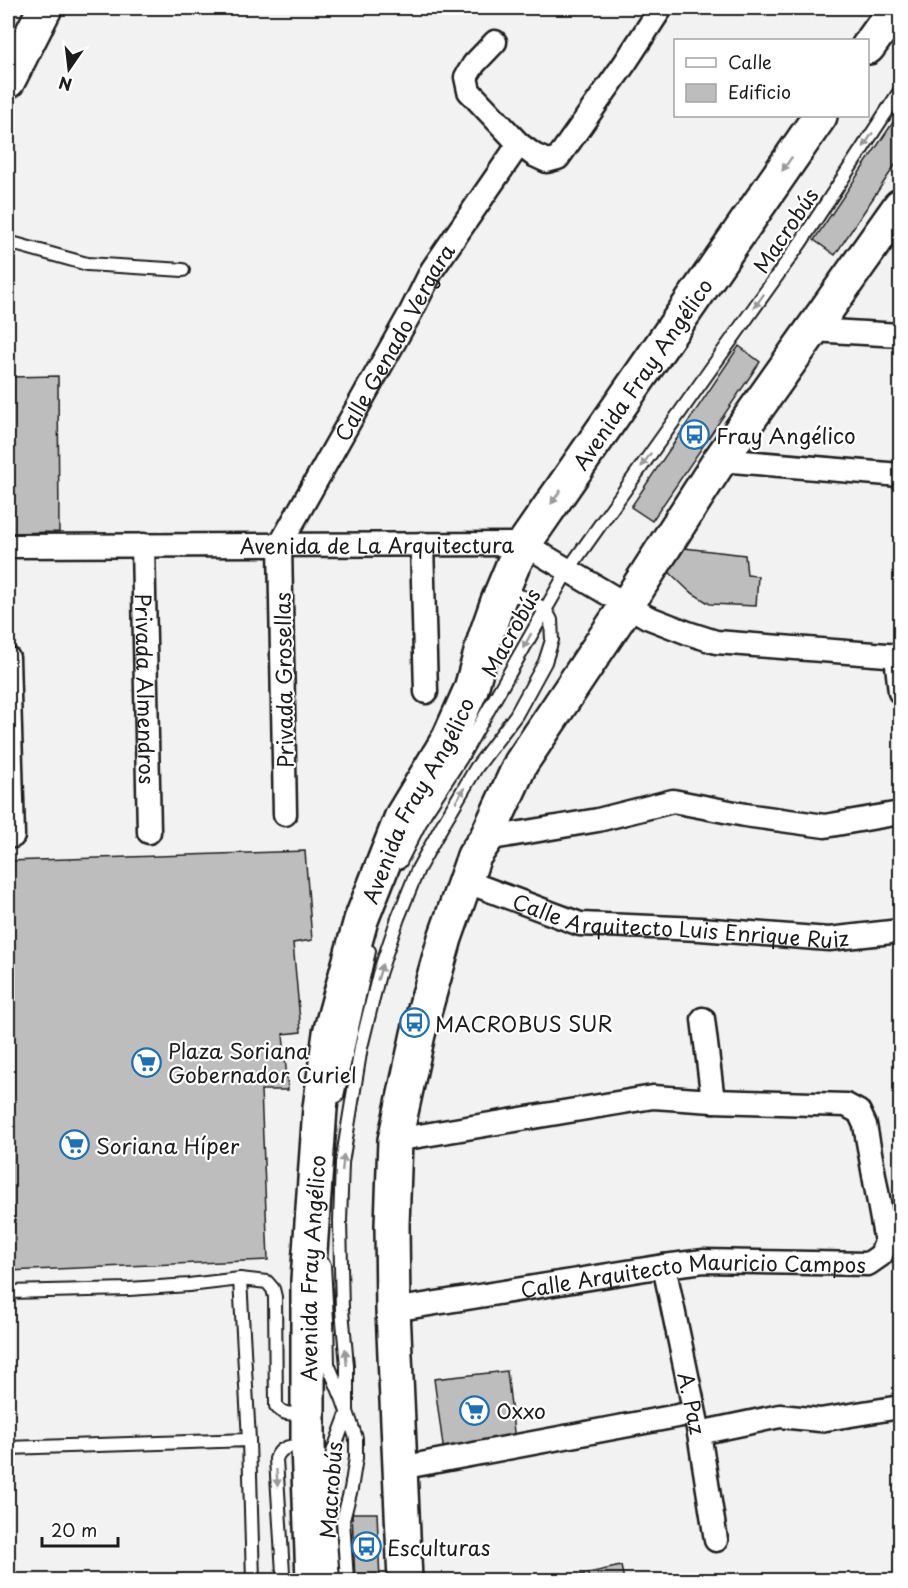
<svg xmlns="http://www.w3.org/2000/svg" width="908" height="1588" font-family="'Playpen Sans',sans-serif">
  <style>
    .building { fill: #bdbdbd; stroke: #1c1c1c; stroke-width: 1.5 }
    .lines { fill: none; stroke-linecap: round; stroke-linejoin: round }
    .lane-casing { stroke: #1c1c1c; stroke-width: 16 }
    .street-casing { stroke: #1c1c1c; stroke-width: 27 }
    .secondary-casing { stroke: #1c1c1c; stroke-width: 38 }
    .primary-casing { stroke: #1c1c1c; stroke-width: 38 }
    .lane { stroke: #fff; stroke-width: 12 }
    .street { stroke: #fff; stroke-width: 22 }
    .secondary { stroke: #fff; stroke-width: 33 }
    .primary { stroke: #fff; stroke-width: 33 }
    .rail-casing { stroke: #1c1c1c; stroke-width: 7 }
    .rail { stroke: #fff; stroke-width: 4.5; stroke-dasharray: 14; stroke-linecap: butt }
    .oneway { fill: #999 }
    .labels { text-anchor: middle; dominant-baseline: central; stroke-width: 4.5; stroke-linejoin: round; paint-order: stroke }
    .street-label { font-size: 21px; fill: #1c1c1c; stroke: #fff }
    .poi-label { font-size: 21px; fill: #1c1c1c; stroke: #fff; text-anchor: start }
  </style>
  <rect width="100%" height="100%" fill="#f2f2f2"/>
  <filter id="ink" filterUnits="userSpaceOnUse"><feTurbulence type="fractalNoise" baseFrequency=".0167" numOctaves="2"/><feDisplacementMap in="SourceGraphic" scale="12" xChannelSelector="R" yChannelSelector="G"/><feConvolveMatrix kernelMatrix="1 2 1 2 8 2 1 2 1" color-interpolation-filters="sRGB"/></filter>
  <g filter="url(#ink)">
    <path class="building" d="M900,112V158L835,255L814,240Z
      M739,346L760,362L652,521L631,507Z
      M58,376L59,532L8,533V377Z
      M684,548L745,555L747,575L758,576L756,606L710,604L689,591L668,571Z
      M305,851L312,940L293,943L301,1032L283,1034L288,1090H261L268,1260L8,1271V861Z
      M507,1371L515,1441L444,1453L434,1379Z
      M352,1513H377L380,1580H355Z
      M621,1566L624,1580H589L588,1573Z
      M584,1574L585,1580H551Z"/>
    <g class="lines">
      <defs>
        <path id="lane" d="M8,242L87,264L183,270
          M400,862L425,813L461,758L568,570L801,242L900,91
          M337,1096L369,951
          M324,1265L327,1320L328,1364L343,1400L356,1438V1458L351,1489L343,1520L347,1580
          M240,1279L249,1440L253,1580
          M8,1292L129,1289L189,1285L240,1279L267,1282L273,1289L275,1297L276,1406C285,1417 293,1413 305,1412
          M8,1448L249,1440
          M281,1580L283,1573L276,1459C281,1444 294,1447 307,1445
          M333,1580L328,1514V1472L333,1452L347,1414V1366L342,1310L340,1221L342,1163L361,1047L379,974L398,918L418,869L443,824L476,768L516,715L545,662L552,640L551,620L545,609L523,597L508,594L505,596"/>
        <g id="street">
          <path d="M495,42L474,64L466,77L469,91L519,144L534,155L547,161L558,158L625,63L661,8"/>
          <path d="M812,330L900,335"/>
          <path d="M720,460L900,475"/>
          <path d="M422,544L426,692"/>
          <path id="s1" d="M143,545L149,832"/>
          <path id="s2" d="M8,546L524,544L647,617L688,633L716,642L900,656"/>
          <path d="M896,656L900,692"/>
          <path d="M8,658L13,836"/>
          <path id="s3" d="M285,814L280,545L411,312L432,270L519,144"/>
          <path d="M486,839L598,820L673,801L745,815L825,826L900,813"/>
          <path id="s4" d="M465,881L580,924L700,929L829,939L900,931"/>
          <path d="M703,1019L713,1101"/>
          <path id="s5" d="M664,1266L699,1433L716,1540"/>
          <path id="s6" d="M393,1310L664,1266L704,1261L868,1264L881,1255L886,1242L865,1125L859,1112L846,1105L713,1101L653,1097L395,1140"/>
          <path d="M699,1433L780,1416L820,1420L900,1407"/>
          <path d="M400,1468L693,1413"/>
        </g>
        <g id="secondary">
          <path d="M868,47L896,8"/>
          <path id="s7" d="M313,1580L308,1445V1280L320,1108L330,1033L361,920L402,816L449,738L471,689L485,638L498,601L513,565L524,544L820,116"/>
          <path d="M405,1580L393,1310L392,1225L395,1140L418,1034L445,938L474,856L486,839L521,763L627,605L720,460L900,206"/>
        </g>
        <path id="primary" d="M8,81L45,8"/>
      </defs>
      <use href="#lane" class="lane-casing"/>
      <use href="#street" class="street-casing"/>
      <use href="#secondary" class="secondary-casing"/>
      <use href="#primary" class="primary-casing"/>
      <use href="#lane" class="lane"/>
      <use href="#street" class="street"/>
      <use href="#secondary" class="secondary"/>
      <use href="#primary" class="primary"/>
      <defs>
        <path id="rail" d="M8,15L11,8"/>
      </defs>
      <use href="#rail" class="rail-casing"/>
      <use href="#rail" class="rail"/>
    </g>
    <defs><path id="oneway-solid" d="M-6-.8H1V-3.2L6.5 0L1 3.2V.8H-6Z" transform="scale(1.5)"/></defs>
    <g class="oneway">
      <use href="#oneway-solid" transform="translate(868 140) rotate(123)"/>
      <use href="#oneway-solid" transform="translate(787 164) rotate(125)"/>
      <use href="#oneway-solid" transform="translate(759 301) rotate(125)"/>
      <use href="#oneway-solid" transform="translate(646 460) rotate(125)"/>
      <use href="#oneway-solid" transform="translate(556 497) rotate(125)"/>
      <use href="#oneway-solid" transform="translate(527 641) rotate(119)"/>
      <use href="#oneway-solid" transform="translate(460 795) rotate(-59)"/>
      <use href="#oneway-solid" transform="translate(380 972) rotate(-73)"/>
      <use href="#oneway-solid" transform="translate(343 1163) rotate(-84)"/>
      <use href="#oneway-solid" transform="translate(346 1357) rotate(-95)"/>
      <use href="#oneway-solid" transform="translate(277 1478) rotate(86)"/>
    </g>
  </g>
  <defs>
    <symbol id="bus-ring" viewBox="-11 -11 22 22"><circle r="9.5" fill="#fff" stroke="#1f6fb2" stroke-width="1.5"/><path d="M-5-6H5V4H4V6H2V4H-2V6H-4V4H-5ZM-3.5-4V0h7V-4ZM-3.5 1.2v1.5H-2V1.2ZM2 1.2v1.5H3.5V1.2Z" fill="#1f6fb2"/></symbol>
    <symbol id="supermarket-ring" viewBox="-11 -11 22 22"><circle r="9.5" fill="#fff" stroke="#1f6fb2" stroke-width="1.5"/><path d="M-6-5.5h2.5l.6 2H6L4.5 2H-2.5L-4.4-4H-6ZM-1.5 3.2a1.3 1.3 0 1 0 .1 0ZM3 3.2a1.3 1.3 0 1 0 .1 0Z" fill="#1f6fb2"/></symbol>
  </defs>
  <g fill-rule="evenodd">
    <use href="#bus-ring" x="678" y="418" width="33" height="33"/>
    <use href="#bus-ring" x="398" y="1006" width="33" height="33"/>
    <use href="#supermarket-ring" x="130" y="1046" width="33" height="33"/>
    <use href="#supermarket-ring" x="58" y="1128" width="33" height="33"/>
    <use href="#supermarket-ring" x="458" y="1394" width="33" height="33"/>
    <use href="#bus-ring" x="350" y="1530" width="33" height="33"/>
  </g>
  <g class="labels">
    <g class="street-label">
      <text transform="translate(785 230) rotate(-56)">Macrobús</text>
      <text stroke="none"><textPath href="#s3" startOffset="502">Calle Genado Vergara</textPath></text>
      <text stroke="none"><textPath href="#s7" startOffset="1284">Avenida Fray Angélico</textPath></text>
      <text stroke="none"><textPath href="#s2" startOffset="369">Avenida de La Arquitectura</textPath></text>
      <text transform="translate(510 632) rotate(-61)">Macrobús</text>
      <text transform="translate(283 680) rotate(-91)">Privada Grosellas</text>
      <text stroke="none"><textPath href="#s1" startOffset="144">Privada Almendros</textPath></text>
      <text stroke="none"><textPath href="#s7" startOffset="798">Avenida Fray Angélico</textPath></text>
      <text stroke="none"><textPath href="#s4" startOffset="222">Calle Arquitecto Luis Enrique Ruiz</textPath></text>
      <text stroke="none"><textPath href="#s7" startOffset="312">Avenida Fray Angélico</textPath></text>
      <text stroke="none"><textPath href="#s6" startOffset="303">Calle Arquitecto Mauricio Campos</textPath></text>
      <text stroke="none"><textPath href="#s5" startOffset="140">A. Paz</textPath></text>
      <text transform="translate(330 1490) rotate(-86)">Macrobús</text>
    </g>
    <g class="poi-label">
      <text x="716" y="435">Fray Angélico</text>
      <text x="435" y="1023">MACROBUS SUR</text>
      <text x="168" y="1050">Plaza Soriana<tspan x="168" dy="24">Gobernador Curiel</tspan></text>
      <text x="96" y="1145">Soriana Híper</text>
      <text x="496" y="1410">Oxxo</text>
      <text x="387" y="1547">Esculturas</text>
    </g>
  </g>
  <rect width="908" height="1588" fill="none" stroke="#fff" stroke-width="30"/>
  <rect x="15" y="15" width="878" height="1558" fill="none" stroke="#1c1c1c" stroke-width="2" filter="url(#ink)"/>
  <rect x="674" y="39" width="195" height="78" fill="#ffffff" stroke="#a4a4a4" stroke-width="1.5"/>
  <rect x="686" y="58" width="30" height="9" fill="#ffffff" stroke="#a4a4a4" stroke-width="1.5"/>
  <text x="728" y="69" font-size="18" fill="#1c1c1c">Calle</text>
  <rect x="686" y="84" width="30" height="18" fill="#bdbdbd" stroke="#a4a4a4" stroke-width="1.5"/>
  <text x="728" y="99" font-size="18" fill="#1c1c1c">Edificio</text>
  <g transform="translate(69 69) rotate(194)" stroke="#ffffff" stroke-width="4.5" paint-order="stroke">
  <path d="M0-4.5L10 22L0 15L-10 22Z" fill="#1c1c1c"/>
  <text y="-9" font-size="16" font-weight="bold" text-anchor="middle" fill="#1c1c1c">N</text>
  </g>
  <path d="M42 1537v9h76v-9" fill="none" stroke="#1c1c1c" stroke-width="3"/>
  <text x="51" y="1537" font-size="18" fill="#1c1c1c" stroke="#ffffff" stroke-width="4.5" paint-order="stroke">20 m</text>
</svg>
